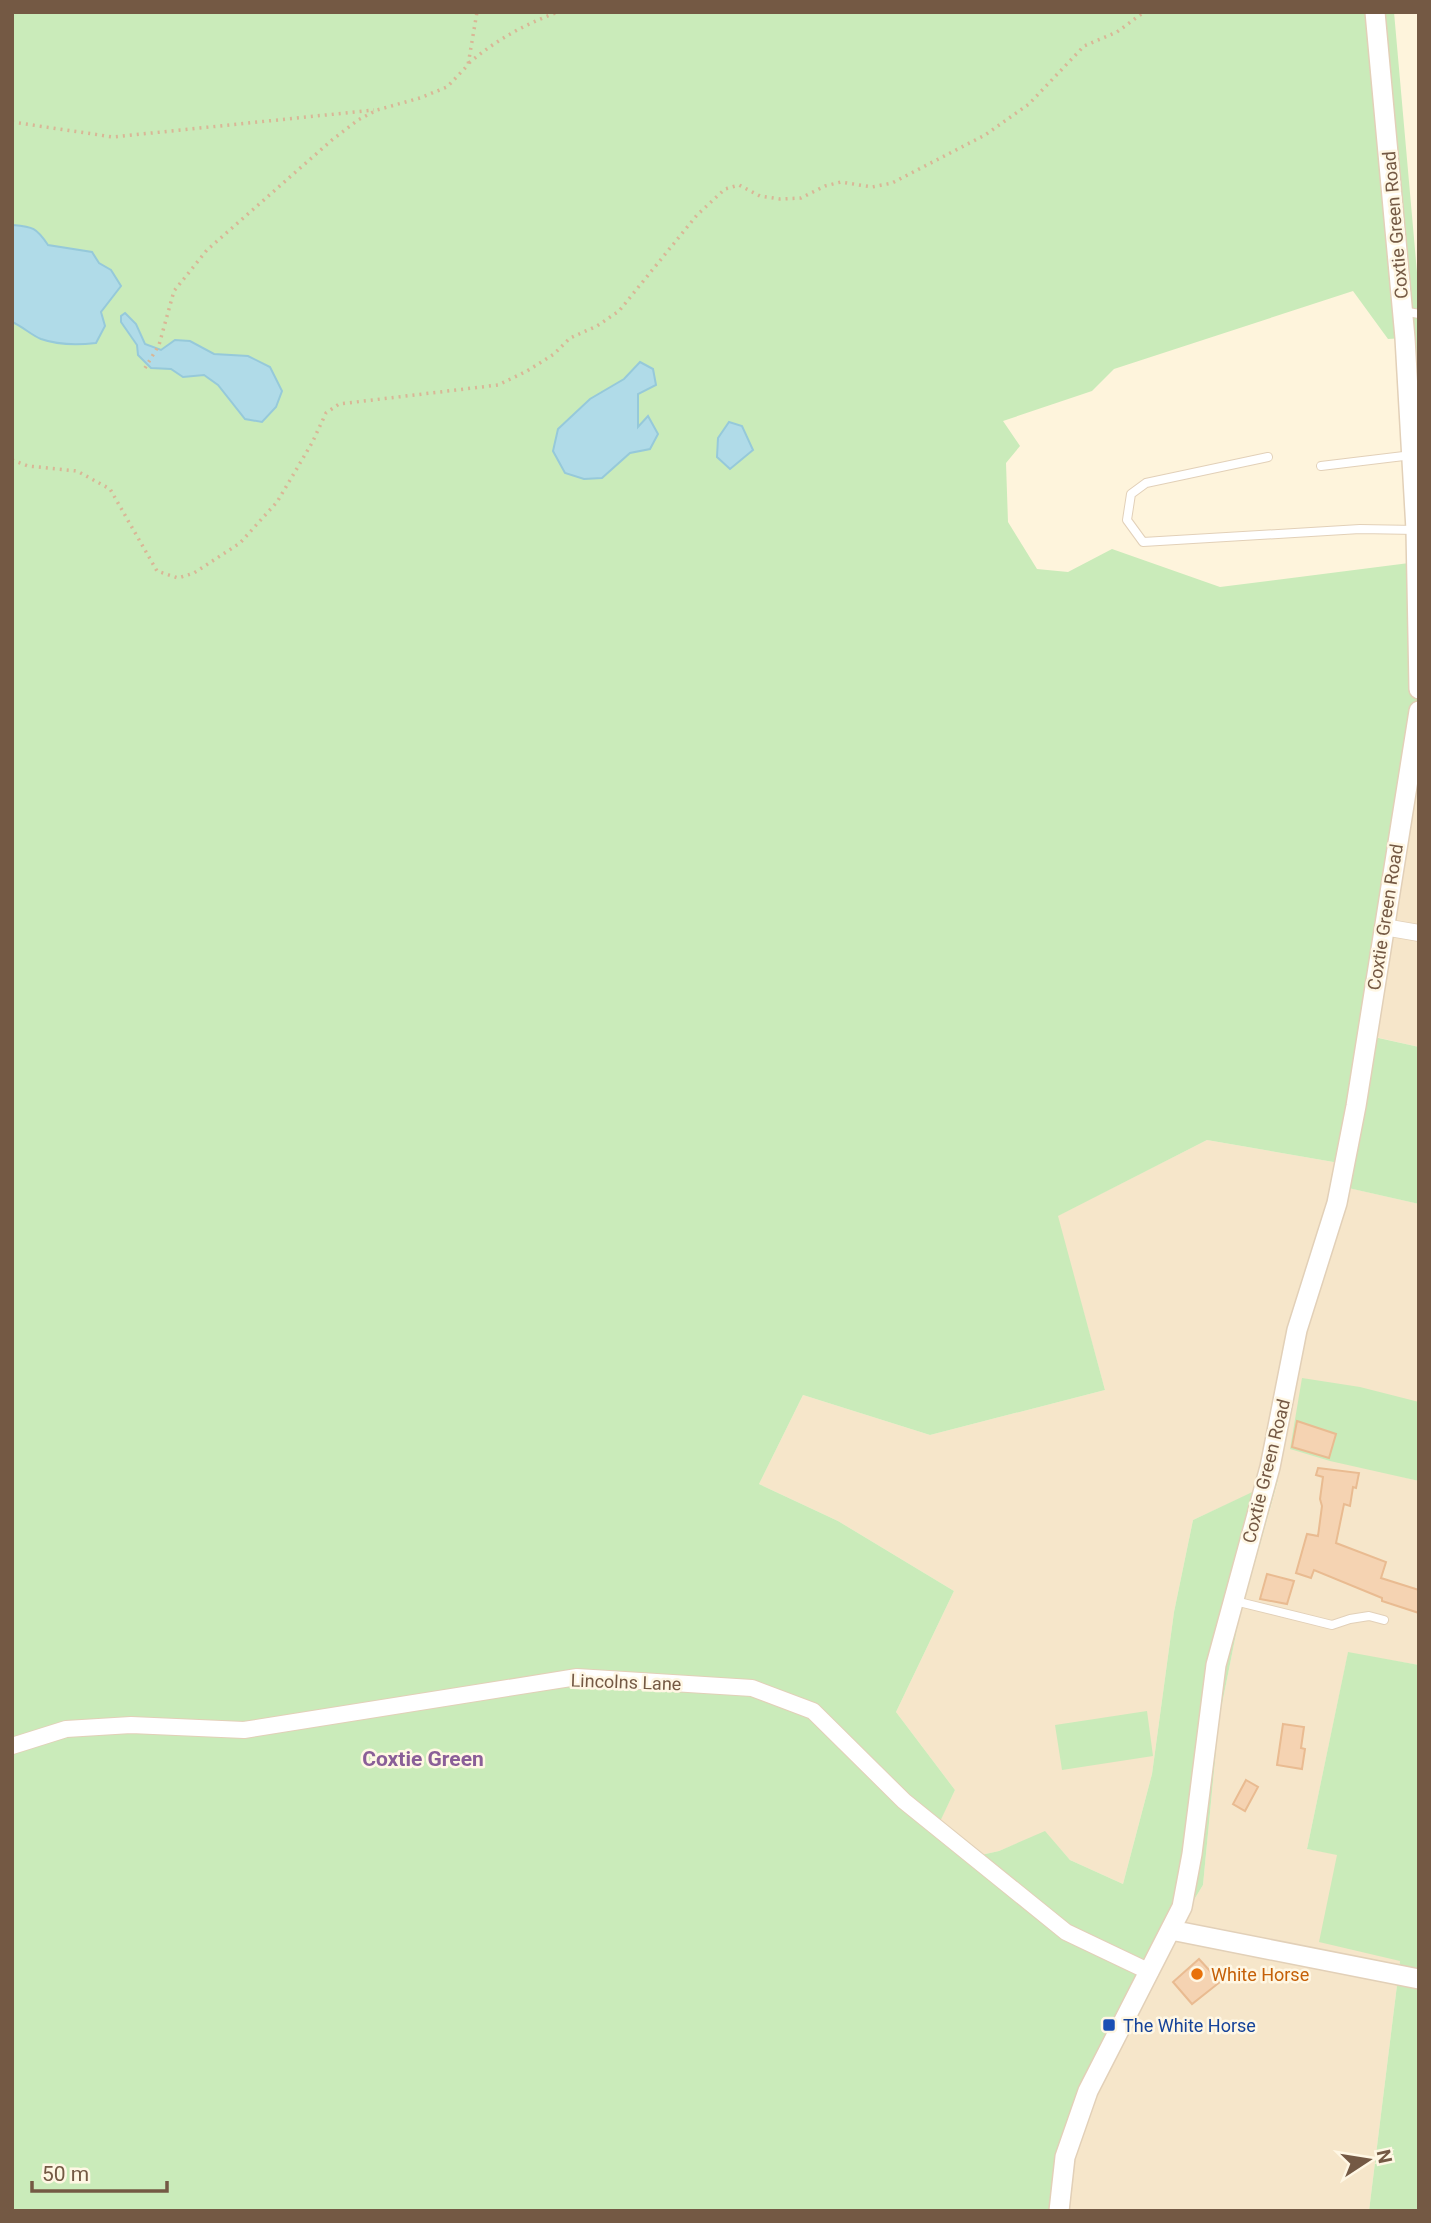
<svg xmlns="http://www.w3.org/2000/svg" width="1431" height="2223" font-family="Roboto,sans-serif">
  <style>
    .residential { fill: #f6e6ca }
    .green { fill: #caebba; fill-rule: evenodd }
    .water { fill: #b0dbe8; stroke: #96c9da; stroke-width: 2 }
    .building { fill: #f5d3b2; stroke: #e9bb91; stroke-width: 2 }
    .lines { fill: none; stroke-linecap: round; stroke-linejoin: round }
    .service-casing { stroke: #e2d0b8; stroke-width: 10 }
    .minor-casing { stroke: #e2d0b8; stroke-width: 18 }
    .tertiary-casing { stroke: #e2d0b8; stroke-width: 22 }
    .path { stroke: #d9b696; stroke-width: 3.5; stroke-dasharray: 2 5; stroke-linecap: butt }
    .service { stroke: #fff; stroke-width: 8 }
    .minor { stroke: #fff; stroke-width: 16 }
    .tertiary { stroke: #fff; stroke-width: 19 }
    .food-dot { fill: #e8710a; stroke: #fff7e4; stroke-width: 2.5 }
    .transit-dot { fill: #1a4fb4; stroke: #fff7e4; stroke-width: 2.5 }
    .labels { text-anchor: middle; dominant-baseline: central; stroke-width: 5; stroke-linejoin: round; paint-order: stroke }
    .street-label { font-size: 18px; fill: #745944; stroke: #fff7e4 }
    .food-label { font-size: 18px; fill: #c56008; stroke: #fff7e4; text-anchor: start }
    .transit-label { font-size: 18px; fill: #164399; stroke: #fff7e4; text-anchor: start }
    .quarter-label { font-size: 21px; font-weight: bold; fill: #8a5f98; stroke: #fff7e4 }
  </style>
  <rect width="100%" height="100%" fill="#fef4dc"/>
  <path class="residential" d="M1419,711V1047L1375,1037L1345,1187L1419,1204V1428L1403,1477L1419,1481V1665L1348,1653L1307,1849L1337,1854L1400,1961L1369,2211H1060L1061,2176L1150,1972L1203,1885L1219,1719L1238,1624L1278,1481L1193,1520L1174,1612L1152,1774L1123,1884L1070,1860L1045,1832L999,1851L963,1859L934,1832L955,1790L896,1712L954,1591L838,1521L759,1484L803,1395L930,1435L1105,1390L1057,1216L1207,1140L1345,1164Z"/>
  <path class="green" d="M12,12H1394L1419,295V711L1345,1164L1207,1140L1058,1216L1105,1390L930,1435L803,1395L759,1484L838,1521L954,1591L896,1712L955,1790L935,1832L963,1859L999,1851L1045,1831L1070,1860L1123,1884L1152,1774L1174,1612L1193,1520L1278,1480L1238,1624L1219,1719L1203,1885L1150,1972L1087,2095L1060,2211H12ZM1353,291L1388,339L1404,338L1417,562L1220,587L1112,549L1068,572L1037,569L1008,522L1006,463L1020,446L1003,421L1092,391L1114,369Z
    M1374,1037L1419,1047V1204L1344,1187Z
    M1302,1378L1360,1387L1419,1402V1481L1330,1461L1290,1449Z
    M1348,1652L1419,1665V2211H1369L1400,1961L1319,1942L1337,1855L1307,1849Z
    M1147,1711L1153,1756L1062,1770L1055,1725Z"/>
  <path class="water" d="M12,225C33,227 36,227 48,245L92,252L99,263L111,270L121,286L101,312L105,326L96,343C78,345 58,345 41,339C31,335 22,326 12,322Z
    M125,313L136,324L145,344L161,350L175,340L190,341L214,354L248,356L270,367L282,391L276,407L262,422L245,419L218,385L204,375L183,377L171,369L151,368L138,355L137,345L121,322V316Z
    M640,362L653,369L656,385L638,394V427L648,416L658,434L650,449L630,453L602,478L584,479L565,473L553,451L558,429L590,399L624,379Z
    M729,422L742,426L753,450L730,469L717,457L718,438Z"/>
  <path class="building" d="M1297,1421L1336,1434L1329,1458L1292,1447Z
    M1318,1468L1359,1473L1356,1488L1353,1487L1350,1506L1344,1504L1336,1543L1386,1562L1381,1578L1419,1590V1613L1382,1601V1598L1314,1570L1311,1578L1296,1573L1307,1534L1318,1536L1322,1506L1320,1499L1323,1477L1316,1475Z
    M1267,1574L1294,1581L1287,1604L1260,1599Z
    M1283,1724L1304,1727L1301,1748L1305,1749L1302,1769L1277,1765Z
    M1246,1780L1258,1787L1245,1811L1233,1804Z
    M1199,1959L1220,1982L1192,2004L1173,1982Z"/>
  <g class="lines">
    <defs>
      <path id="service" d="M1403,311L1419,314
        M1268,457L1146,483L1131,494L1127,520L1143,542L1360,529L1416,530
        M1321,466L1412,455
        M1235,1601L1332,1625L1350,1619L1369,1616L1384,1620"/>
      <path id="minor" d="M1384,927L1419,933
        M12,1746L66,1729L131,1725L244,1730L577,1677L752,1688L813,1711L904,1801L1066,1932L1150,1972"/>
      <path id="tertiary" d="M1375,12L1405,338L1416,530L1419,689
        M1171,1930L1419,1979
        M1059,2211L1065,2157L1088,2091L1182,1907L1192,1854L1216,1665L1270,1467L1297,1330L1337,1203L1356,1106L1419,711"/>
    </defs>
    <use href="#service" class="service-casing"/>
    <use href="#minor" class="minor-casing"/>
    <use href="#tertiary" class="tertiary-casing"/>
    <path class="path" d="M469,63C496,40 525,24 558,12
      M12,122L113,137L374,110
      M145,368L159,345L174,291L207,250L332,140L358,120L377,110L420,98L447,87L468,65L477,12
      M12,460L28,466L77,471L110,489L157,571L178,578L194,573L240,543L277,502L312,443L326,413L339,404L498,385L527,371L554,354L570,338L597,326L619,311L697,215L725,189L739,185L760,196L780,199L801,198L825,186L841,182L872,187L892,183L985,135L1029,104L1084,46L1117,32L1144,12"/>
    <use href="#service" class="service"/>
    <use href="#minor" class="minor"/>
    <use href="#tertiary" class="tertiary"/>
  </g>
  <circle class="food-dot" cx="1197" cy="1974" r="7"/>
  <rect class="transit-dot" x="1102" y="2018" width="14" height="14" rx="3.5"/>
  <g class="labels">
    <g class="street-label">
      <text transform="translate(1395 225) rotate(-95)">Coxtie Green Road</text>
      <text transform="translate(1385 917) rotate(-81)">Coxtie Green Road</text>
      <text transform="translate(1266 1471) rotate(-76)">Coxtie Green Road</text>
      <text transform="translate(626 1682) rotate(2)">Lincolns Lane</text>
    </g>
    <g class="food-label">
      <text x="1211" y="1974">White Horse</text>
    </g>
    <g class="transit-label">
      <text x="1123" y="2025">The White Horse</text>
    </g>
    <g class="quarter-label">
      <text x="423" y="1759">Coxtie Green</text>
    </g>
  </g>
  <rect width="1431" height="2223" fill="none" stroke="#745944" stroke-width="28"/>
  <g transform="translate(1368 2160) rotate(78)" stroke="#fff7e4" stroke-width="5" paint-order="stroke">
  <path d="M0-5L12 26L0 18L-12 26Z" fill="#745944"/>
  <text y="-10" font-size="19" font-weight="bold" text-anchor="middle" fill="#745944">N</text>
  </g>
  <path d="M32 2181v10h135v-10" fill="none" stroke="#745944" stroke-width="3.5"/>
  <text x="42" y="2181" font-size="21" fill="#745944" stroke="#fff7e4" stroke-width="5" paint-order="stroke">50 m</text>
</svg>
